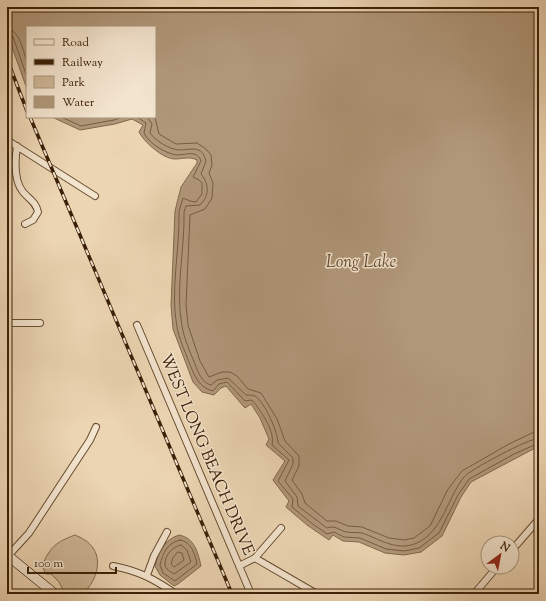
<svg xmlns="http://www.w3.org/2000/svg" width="546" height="601" font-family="'Sorts Mill Goudy',serif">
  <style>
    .green { fill: #ceb696; stroke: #846b4e }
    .water { fill: #b09779; stroke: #81674b }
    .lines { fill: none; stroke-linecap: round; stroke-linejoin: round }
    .shore { stroke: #765c40; stroke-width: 1 }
    .street-casing { stroke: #674d32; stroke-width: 8 }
    .secondary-casing { stroke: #3b2007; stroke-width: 10 }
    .street { stroke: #f3e4ce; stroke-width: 6 }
    .secondary { stroke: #f3e4ce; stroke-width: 9 }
    .rail-casing { stroke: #3b2007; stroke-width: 3.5 }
    .rail { stroke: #f3e4ce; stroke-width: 2; stroke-dasharray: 6; stroke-linecap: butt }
    .labels { text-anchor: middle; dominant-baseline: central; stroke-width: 3; stroke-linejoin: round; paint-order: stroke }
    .street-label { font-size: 16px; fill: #3b2007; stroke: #f3e4ce }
    .water-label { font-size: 17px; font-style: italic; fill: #644a2f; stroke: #f3e4ce }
  </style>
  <rect width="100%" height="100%" fill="#ecd5b3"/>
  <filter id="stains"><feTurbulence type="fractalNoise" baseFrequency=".005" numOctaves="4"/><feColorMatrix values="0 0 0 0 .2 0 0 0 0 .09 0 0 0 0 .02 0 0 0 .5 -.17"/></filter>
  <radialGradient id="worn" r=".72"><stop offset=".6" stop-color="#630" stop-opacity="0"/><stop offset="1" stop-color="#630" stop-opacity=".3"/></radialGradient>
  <path class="green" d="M75,535C82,538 88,541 93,548C103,562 95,584 82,594L70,593L63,590L59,582L51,574H46L42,566C50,547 56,542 75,535Z"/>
  <path class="water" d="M7,7H539V446L471,482L461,497L442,536L421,552L404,555L385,553L359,542L343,541L333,535L329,540L307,525L286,507L289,501L273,480L285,461L266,445L269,439L260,418L251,404L245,408L226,386L221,388L214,395L202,392L193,382L173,329L171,305L175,211L181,187L197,163V160C189,156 183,159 175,159C163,159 144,142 139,132L143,125L132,119L115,124L80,130L52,117H155V27H27V89L7,33Z
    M179,535C195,538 198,553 201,566L178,584L174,586L160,575L155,566C159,551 164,540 179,535Z"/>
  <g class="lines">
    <path class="shore" d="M7,29C20,30 23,51 27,62
      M7,34L13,37L27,77
      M61,117L81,126L114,120L122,117
      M137,117L146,123L144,133C149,143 162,151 172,154C182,158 196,147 201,161L193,177L199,180L202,183V194L196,202L190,201L183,198L179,211C180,249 170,291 177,327C179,339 185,351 189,362C194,375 199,388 213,391L219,384L227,382L245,401L251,400L254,402C262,414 275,430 272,445L289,460L278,481L293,499L292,507L310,522L327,534L334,532L344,537L360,538L386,549L404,551L419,548L439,533L458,495L469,479L514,454L539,443
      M147,117L152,124L150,133C155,140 166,147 174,149C186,153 201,141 206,161L201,174C209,184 210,195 200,205L186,206L184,212C185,249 175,289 182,326C184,338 190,352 195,364C198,372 202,383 211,385L217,380L228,378L246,395C249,395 252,395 255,396C265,402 278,433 278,443L293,458V464L285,481L297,497L298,506L327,528C336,525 338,530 346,532C351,533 357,532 362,533C380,539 397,552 417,543C442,532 448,497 464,477C469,470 530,438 539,438
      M155,117L159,134L176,144L197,143L206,149L211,155L212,165L209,173L213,183L212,198L205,209L190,215L186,305L188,325L200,361L209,377L222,372H230L237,376L248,389L261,393L277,419L285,441L299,456V466L292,480L302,494L305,503L327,521H336L348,526L362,527L389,538L404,540L414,538L430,526L448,489L462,471L509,444L532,433L539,432
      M180,540C191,541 195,554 197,564L175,581L163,573L160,565C163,553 167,543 180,540Z
      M181,545L187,550L191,562L174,574C171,572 165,569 165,565C164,556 173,546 181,545Z
      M178,552L182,553L184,560L174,567L171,564L173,558Z"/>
    <defs>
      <path id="street" d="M7,140L95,196
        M17,146C15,160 14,181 23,192C29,199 36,202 38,212L33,220L25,224
        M7,323H40
        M137,325L251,594
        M512,550L539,519
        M8,556L29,533L90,440L96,427
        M255,558L317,594
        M113,566C139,571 154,579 176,594
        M239,566L255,558L281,528
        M147,575L154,556L167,532
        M474,594L497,567"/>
      <path id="secondary" d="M7,555L55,594"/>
    </defs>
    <use href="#street" class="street-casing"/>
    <use href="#secondary" class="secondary-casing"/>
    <use href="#street" class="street"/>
    <use href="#secondary" class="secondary"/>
    <defs>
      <path id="rail" d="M7,59L27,111
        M30,117L232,594"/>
    </defs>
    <use href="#rail" class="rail-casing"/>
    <use href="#rail" class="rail"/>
  </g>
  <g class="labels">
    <g class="street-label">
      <text transform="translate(206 455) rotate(67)">WEST LONG BEACH DRIVE</text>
    </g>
    <g class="water-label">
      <text x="361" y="263">Long Lake</text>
    </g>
  </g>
  <rect width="546" height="601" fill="none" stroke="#ecd5b3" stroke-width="24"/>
  <rect x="8" y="8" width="530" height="585" fill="none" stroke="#3b2007" stroke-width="2"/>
  <rect x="12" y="12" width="522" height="577" fill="none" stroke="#3b2007"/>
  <rect x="26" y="26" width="130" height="92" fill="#f3e4ce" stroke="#a9967e"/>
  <rect x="34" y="39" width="20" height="6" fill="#f3e4ce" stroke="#a9967e"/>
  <text x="62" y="46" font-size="12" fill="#3b2007">Road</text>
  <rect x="34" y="59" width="20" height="6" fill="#3b2007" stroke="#a9967e"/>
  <text x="62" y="66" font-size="12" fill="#3b2007">Railway</text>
  <rect x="34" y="76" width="20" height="12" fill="#ceb696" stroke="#a9967e"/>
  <text x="62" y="86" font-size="12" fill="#3b2007">Park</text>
  <rect x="34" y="96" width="20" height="12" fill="#b09779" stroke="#a9967e"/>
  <text x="62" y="106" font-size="12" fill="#3b2007">Water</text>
  <g transform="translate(500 555) rotate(32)"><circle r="19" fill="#f3e4ce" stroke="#a9967e"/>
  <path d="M0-3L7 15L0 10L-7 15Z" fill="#8f2418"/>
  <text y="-6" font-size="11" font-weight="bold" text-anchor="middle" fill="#3b2007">N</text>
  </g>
  <path d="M28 567v6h88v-6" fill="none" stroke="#3b2007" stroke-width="2"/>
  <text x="34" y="567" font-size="12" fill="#3b2007" stroke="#f3e4ce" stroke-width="3" paint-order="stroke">100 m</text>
  <rect width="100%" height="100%" filter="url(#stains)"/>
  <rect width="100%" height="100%" fill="url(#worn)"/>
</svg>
